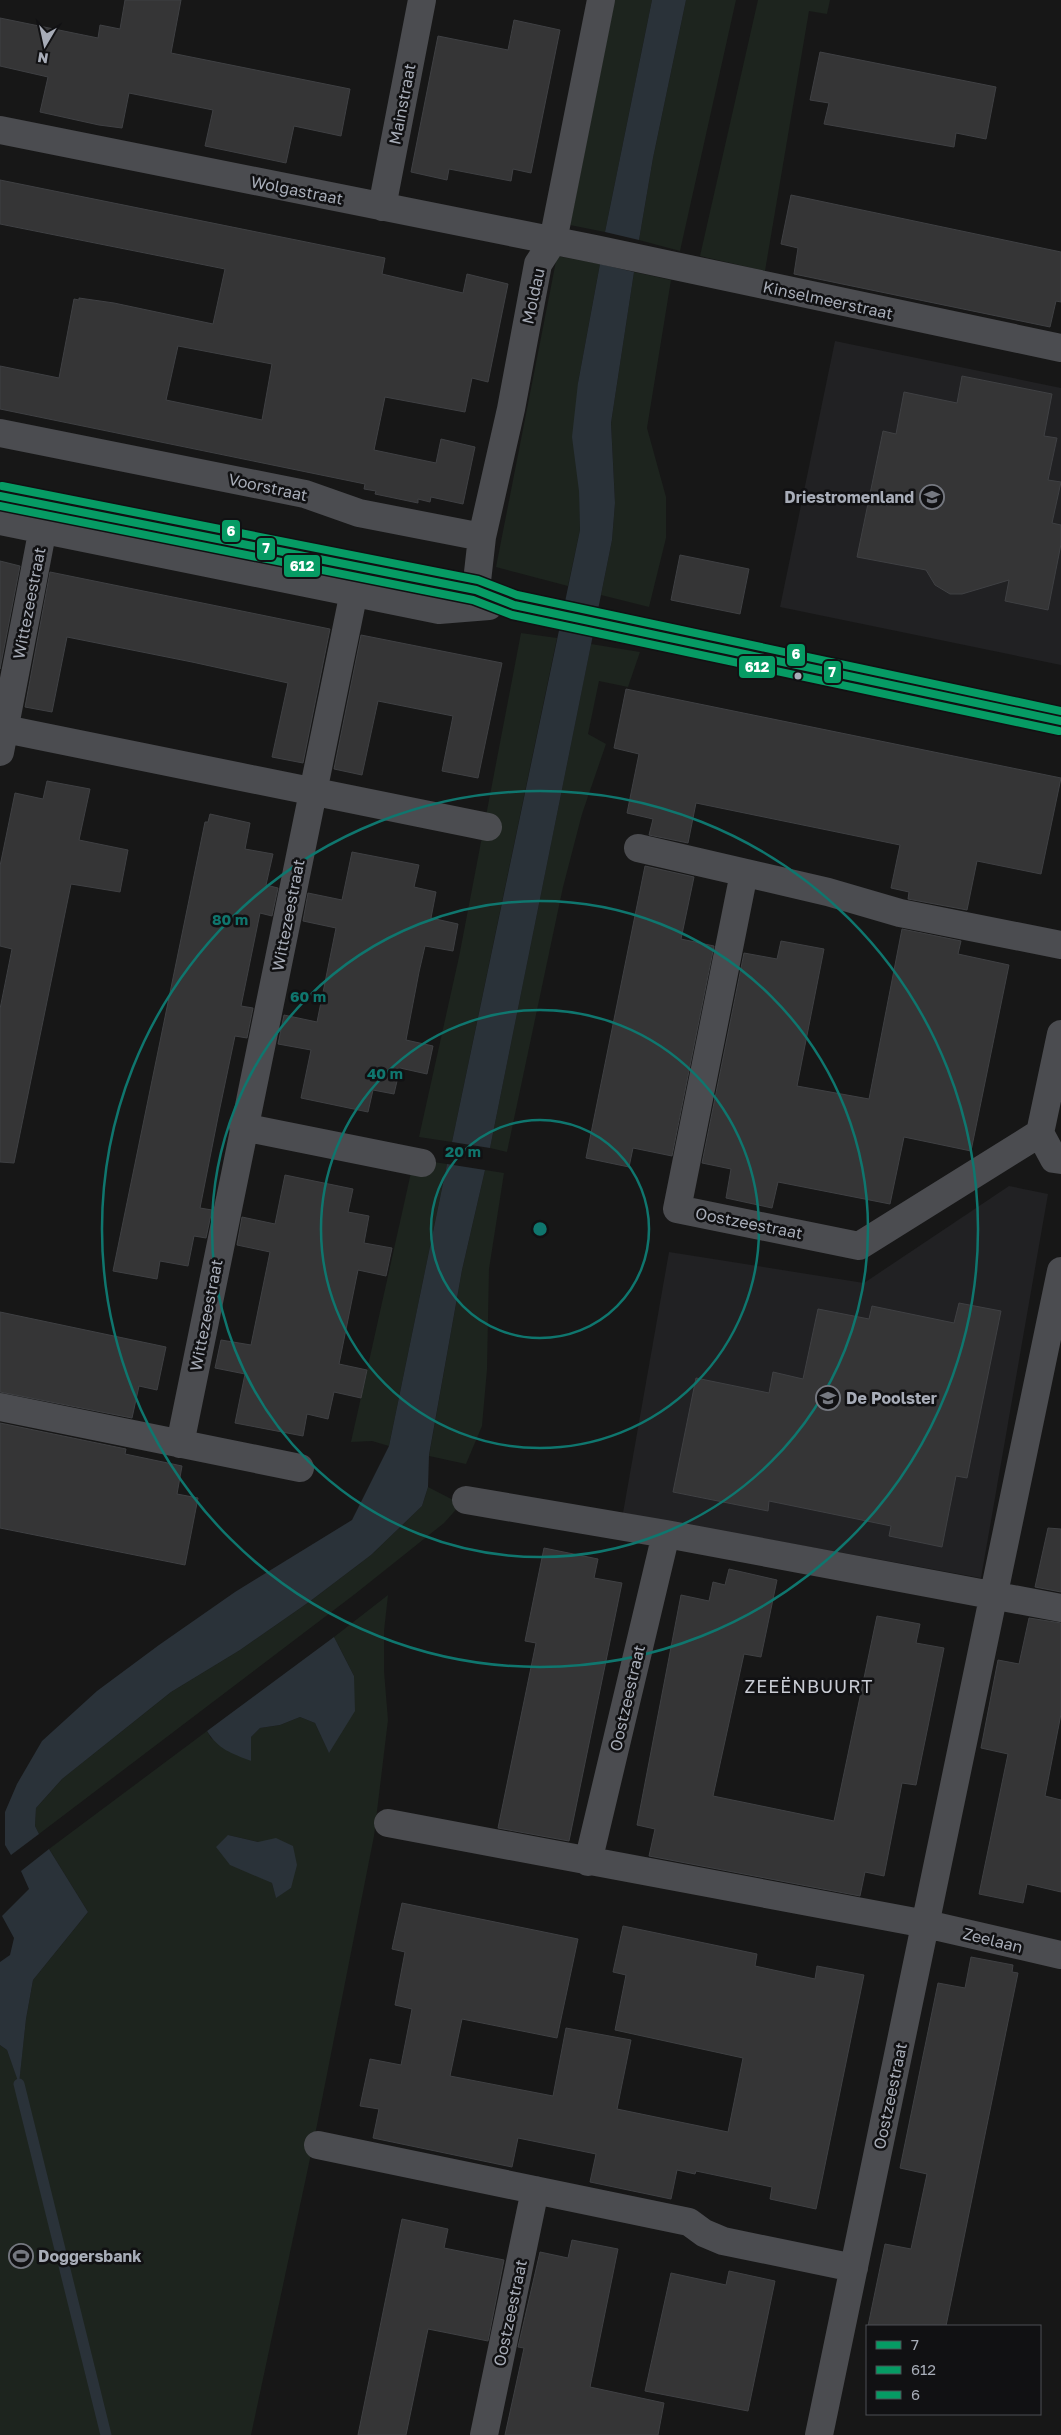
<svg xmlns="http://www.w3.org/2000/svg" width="1061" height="2435" font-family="'Golos Text',sans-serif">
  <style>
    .built { fill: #212123 }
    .green { fill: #1d241e; fill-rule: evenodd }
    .water { fill: #2a3239 }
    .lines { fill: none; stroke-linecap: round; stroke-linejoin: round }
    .stream { stroke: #2a3239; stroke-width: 11 }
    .building { fill: #353536; stroke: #3f4043; fill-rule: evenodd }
    .minor { stroke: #4b4c50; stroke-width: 28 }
    .bus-1-casing { stroke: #111113; stroke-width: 11 }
    .bus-2-casing { stroke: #111113; stroke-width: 11 }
    .bus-3-casing { stroke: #111113; stroke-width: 11 }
    .bus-1 { stroke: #069b64; stroke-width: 8 }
    .bus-2 { stroke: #069b64; stroke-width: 8 }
    .bus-3 { stroke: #069b64; stroke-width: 8 }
    .ring { fill: none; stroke: #0f766e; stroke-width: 2.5 }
    .bus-dot { fill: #a8adb8; stroke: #111113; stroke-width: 2 }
    .labels { text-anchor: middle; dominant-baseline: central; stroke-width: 5; stroke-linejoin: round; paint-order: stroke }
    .street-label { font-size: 16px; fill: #a8adb8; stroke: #111113 }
    .poi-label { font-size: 16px; font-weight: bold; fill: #a8adb8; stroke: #111113; text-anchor: start }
    .neighbourhood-label { font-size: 18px; letter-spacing: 1px; fill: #c9ccd4; stroke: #111113 }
    .centre { fill: #0f766e; stroke: #111113; stroke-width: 2.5 }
    .ring-label { font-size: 15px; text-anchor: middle; font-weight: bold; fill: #0f766e; stroke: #111113; stroke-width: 5; stroke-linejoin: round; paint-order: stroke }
    .line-badge { stroke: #111113; stroke-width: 2 }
    .badge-label { font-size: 14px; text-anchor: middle; font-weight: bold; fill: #fff }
  </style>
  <rect width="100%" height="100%" fill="#171717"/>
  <path class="built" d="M835,341L1061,388V665L780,607Z
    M1009,1186L1048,1194L981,1578L623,1513L669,1252L864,1283Z"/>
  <path class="green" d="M615,0H652L605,232L570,225Z
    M686,0H736L680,251L639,240L653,158Z
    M758,0H830L827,14L809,11L765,271L700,256Z
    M557,256L600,264L578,383L580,530L568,586L496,567Z
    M634,272L671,280L647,428L666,497V538L649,607L601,595L612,540L615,503L611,423Z
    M521,633L557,638L452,1142L419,1137L459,957Z
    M591,644L640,652L628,687L599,681L588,734L606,744L582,814L563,887L507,1152L490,1148Z
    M414,1159L447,1164L389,1446L372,1441L351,1442Z
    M485,1170L504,1173L489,1269L487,1369L482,1426L466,1464L429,1456L462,1270Z
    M428,1487L461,1504L444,1523L355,1594L39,1834L35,1826L36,1808L62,1779L171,1692L240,1650L309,1602L371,1555L422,1506Z
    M388,1595L384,1631V1671L388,1720L374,1836L314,2140L251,2435H0V2045L7,2050L19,2082L26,2019L33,1980L88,1912L49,1849L207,1731L211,1738L251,1761V1737L260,1728L280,1725L300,1717L315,1723L329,1752L354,1676L334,1637ZM228,1835L258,1842L291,1888L276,1897L272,1883L260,1877Z"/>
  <path class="water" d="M652,0H686L653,158L639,240L605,232Z
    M600,264L634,272L611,423L615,503L612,540L490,1148L452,1142L580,530L579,491L572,437L578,383Z
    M447,1164L485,1170L462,1270L429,1455L428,1487L422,1506L371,1555L309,1602L240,1650L171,1692L62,1779L36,1808L35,1826L39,1834L11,1855L5,1845V1812L17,1784L42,1741L97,1691L159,1645L235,1592L352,1520L389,1446Z
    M334,1637L354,1676L355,1711L329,1753L315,1723L300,1717L280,1725L260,1728L251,1737V1761C231,1753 219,1750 207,1731Z
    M228,1835L258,1842L276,1838L293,1846L297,1865L291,1888L276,1898L272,1883L230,1865L216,1847Z
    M49,1849L88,1912L33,1980L26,2019L19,2084L7,2050L0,2045V1962L10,1955L14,1938L2,1916L29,1889L21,1871Z"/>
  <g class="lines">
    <path class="stream" d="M19,2084L106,2435"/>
  </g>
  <path class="building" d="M125,0H181L171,53L350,89L341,136L294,126L286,163L205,146L213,110L129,93L122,128L99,125L40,112L48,77L0,66V18L98,38L100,25L120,29Z
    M514,20L560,30L531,173L513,169L511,181L449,169L447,180L411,172L438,36L508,50Z
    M820,52L996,87L986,139L956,133L954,147L824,124L829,103L810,100Z
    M0,180L385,258L382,274L463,293L467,274L508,284L488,382L472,378L465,412L385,397L374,450L436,463L441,439L475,447L463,504L431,497L430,502L418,499V503L375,494L376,491L364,489L365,484L0,409V366L59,378L74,299L79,300V298L114,303L213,324L225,269L0,224ZM178,346L272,364L262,420L166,400Z
    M791,195L1061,252V302L1056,301L1050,327L794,274L798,248L781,244Z
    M962,376L1052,394L1044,436L1057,438L1048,480L1061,482L1052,523L1061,525V544L1048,610L1005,601L1009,580L962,594H950L935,585L926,570L857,557L883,431L896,434L904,392L957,403Z
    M680,555L749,569L740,614L671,600Z
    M0,561L20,566L0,669Z
    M50,572L330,629L303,763L272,757L288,683L192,662L67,637L52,712L25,707Z
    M361,635L502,663L478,778L442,771L453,716L378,701L362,775L334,769Z
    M626,689L1061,778L1041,874L977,861L967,910L908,899L909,892L891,888L900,845L696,803L688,843L649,835L653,819L627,813L639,754L614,748Z
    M47,781L90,789L79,840L128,850L120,892L71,884L14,1163L0,1162V1009L12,949L0,946V866L15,793L43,799Z
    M210,814L250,823L245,849L273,854L266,885L278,888L272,916L260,913L241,1006L253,1008L247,1038L235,1036L218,1117L200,1208L212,1210L206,1238L194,1236L188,1266L160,1261L157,1279L113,1271L205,822H208Z
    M352,852L419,865L414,887L436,892L431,918L458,924L453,951L425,946L419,972L406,1040L433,1046L427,1074L400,1068L394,1094L373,1090L368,1112L301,1098L311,1050L278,1044L284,1015L317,1022L336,928L303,921L308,893L342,900Z
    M645,866L694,877L681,939L714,946L672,1156L633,1148L629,1167L586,1158Z
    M902,929L961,941L958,954L1009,965L971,1151L904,1137L890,1204L778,1182L772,1208L726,1198L731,1169L702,1163L744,953L777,959L781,941L824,949L797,1086L869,1099Z
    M285,1175L353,1189L348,1212L369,1216L364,1243L392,1248L386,1276L358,1270L339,1364L367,1370L361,1398L334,1392L328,1419L307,1414L303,1436L235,1423L245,1374L215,1368L221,1340L251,1345L270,1252L237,1245L242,1217L275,1224Z
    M959,1303L1001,1311L967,1478L956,1476L942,1547L889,1536L891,1526L769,1501L768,1511L673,1492L696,1378L769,1393L773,1372L803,1379L818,1309L869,1319L872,1306L954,1323Z
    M0,1312L166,1347L157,1390L139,1386L132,1418L0,1392Z
    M0,1423L126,1449L125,1454L182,1466L177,1494L198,1498L185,1565L0,1528Z
    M1048,1528L1061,1529V1592L1035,1587Z
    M544,1548L598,1559L594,1578L622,1583L569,1841L498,1828L536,1643L525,1641Z
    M729,1569L777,1580L761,1657L744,1654L713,1796L834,1821L877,1616L920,1624L916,1643L944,1648L916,1785L902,1783L884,1876L865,1872L860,1896L649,1856L655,1829L637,1825L681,1595L709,1601L713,1582L725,1585Z
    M1029,1618L1061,1623V1714L1045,1796L1061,1800V1892L1027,1884L1023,1903L979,1894L1008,1754L981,1748L998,1660L1019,1664Z
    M402,1903L578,1939L557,2038L462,2019L450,2076L553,2096L566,2028L631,2040L617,2109L728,2132L743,2058L615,2030L626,1975L613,1972L623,1926L757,1954L755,1966L815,1979L817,1966L864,1975L816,2209L770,2199L772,2187L696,2171L695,2174L677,2170L671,2199L590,2182L596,2154L518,2138L512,2167L373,2138L379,2109L360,2106L370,2059L401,2065L412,2009L395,2005L405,1952L392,1949Z
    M971,1957L1013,1965L1012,1972L1018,1973L946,2326H868L885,2244L911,2249L927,2174L900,2168L938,1983L965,1988Z
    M402,2219L448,2229L444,2248L504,2260L488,2341L428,2329L406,2435H358Z
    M572,2240L618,2249L590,2387L664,2403L658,2435H505L524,2348L518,2347L540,2252L568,2258Z
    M729,2271L775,2281L748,2411L645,2391L671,2273L726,2285Z"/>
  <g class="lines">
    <path class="minor" d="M0,130L595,249L1061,348
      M382,207L422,0
      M0,433L305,494L359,513L482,537
      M0,496L476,590L514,605L1061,721
      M0,521L439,610L489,606
      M471,607L476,590L482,537L511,409L538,264L553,241L601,0
      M0,728L488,827
      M0,752L46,512
      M638,848L828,892L900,913L1061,945
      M744,873L677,1209L859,1246L1040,1133
      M1061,1034L1040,1133L1054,1159L1061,1160
      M243,1127L422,1163
      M0,1407L300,1468
      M180,1444L359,567
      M466,1500L666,1534L1061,1608
      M388,1823L926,1924L1061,1955
      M588,1862L666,1534
      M318,2145L689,2222L704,2233L723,2241L854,2268
      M484,2435L535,2190
      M819,2435L1061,1271"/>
    <defs>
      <path id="bus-1" d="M0,496L476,590L514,605L1061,721"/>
      <path id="bus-2" d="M0,506L473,600L512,615L1059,731"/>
      <path id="bus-3" d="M2,486L478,580L517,595L1061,711"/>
    </defs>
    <use href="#bus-1" class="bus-1-casing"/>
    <use href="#bus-2" class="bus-2-casing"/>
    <use href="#bus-3" class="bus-3-casing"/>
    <use href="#bus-1" class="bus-1"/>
    <use href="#bus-2" class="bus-2"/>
    <use href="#bus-3" class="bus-3"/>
  </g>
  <g class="ring">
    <circle cx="540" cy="1229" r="109"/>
    <circle cx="540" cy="1229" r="219"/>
    <circle cx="540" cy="1229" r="328"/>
    <circle cx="540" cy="1229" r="438"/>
  </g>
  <defs>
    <symbol id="school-ring" viewBox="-11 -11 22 22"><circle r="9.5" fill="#111113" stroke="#757880" stroke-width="1.5"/><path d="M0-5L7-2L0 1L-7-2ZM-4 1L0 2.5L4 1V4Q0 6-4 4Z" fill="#757880"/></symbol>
    <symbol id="stadium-ring" viewBox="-11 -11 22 22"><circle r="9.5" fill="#111113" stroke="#757880" stroke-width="1.5"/><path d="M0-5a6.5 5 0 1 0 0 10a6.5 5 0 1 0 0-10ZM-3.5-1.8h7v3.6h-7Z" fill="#757880"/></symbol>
  </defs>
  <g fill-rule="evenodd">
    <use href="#school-ring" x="918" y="483" width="28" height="28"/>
    <use href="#school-ring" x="814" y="1384" width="28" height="28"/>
    <use href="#stadium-ring" x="7" y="2242" width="28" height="28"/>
  </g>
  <circle class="bus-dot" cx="798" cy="676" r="4.5"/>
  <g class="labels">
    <g class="street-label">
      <text transform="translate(402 104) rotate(-79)">Mainstraat</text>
      <text transform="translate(297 190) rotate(11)">Wolgastraat</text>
      <text transform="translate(533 296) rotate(-78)">Moldau</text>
      <text transform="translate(828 300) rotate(12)">Kinselmeerstraat</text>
      <text transform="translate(268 487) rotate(12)">Voorstraat</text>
      <text transform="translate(29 603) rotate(-79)">Wittezeestraat</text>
      <text transform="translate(288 915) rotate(-79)">Wittezeestraat</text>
      <text transform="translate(749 1223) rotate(11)">Oostzeestraat</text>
      <text transform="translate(206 1315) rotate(-79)">Wittezeestraat</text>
      <text transform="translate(627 1698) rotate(-77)">Oostzeestraat</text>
      <text transform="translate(993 1940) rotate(14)">Zeelaan</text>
      <text transform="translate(890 2096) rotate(-78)">Oostzeestraat</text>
      <text transform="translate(510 2313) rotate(-78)">Oostzeestraat</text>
    </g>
    <g class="poi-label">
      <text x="914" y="497" text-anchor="end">Driestromenland</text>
      <text x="846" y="1398">De Poolster</text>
      <text x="38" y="2256">Doggersbank</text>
    </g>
    <g class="neighbourhood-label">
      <text x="809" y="1686">ZEEËNBUURT</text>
    </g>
  </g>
  <circle cx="540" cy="1229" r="8" class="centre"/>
  <g class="ring-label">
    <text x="230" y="925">80 m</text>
    <text x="308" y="1002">60 m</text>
    <text x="385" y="1079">40 m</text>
    <text x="463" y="1157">20 m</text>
  </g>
  <g class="line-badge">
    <rect x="221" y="519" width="20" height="24" rx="5" fill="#069b64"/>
    <rect x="256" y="537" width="20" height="24" rx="5" fill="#069b64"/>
    <rect x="283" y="554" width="38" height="24" rx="5" fill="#069b64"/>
    <rect x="786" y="643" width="20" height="24" rx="5" fill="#069b64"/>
    <rect x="738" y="655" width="38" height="24" rx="5" fill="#069b64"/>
    <rect x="823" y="660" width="19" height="24" rx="5" fill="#069b64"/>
  </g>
  <g class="badge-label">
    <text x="231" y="536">6</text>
    <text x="266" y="553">7</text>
    <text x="302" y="571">612</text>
    <text x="796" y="659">6</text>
    <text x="757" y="672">612</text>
    <text x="832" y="677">7</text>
  </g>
  <rect x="866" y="2325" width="175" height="90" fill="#111113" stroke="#4d4f55"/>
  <rect x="876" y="2341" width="25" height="8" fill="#069b64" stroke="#4d4f55"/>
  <text x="911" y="2350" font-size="15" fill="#a8adb8">7</text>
  <rect x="876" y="2366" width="25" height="8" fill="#069b64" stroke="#4d4f55"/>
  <text x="911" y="2375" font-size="15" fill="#a8adb8">612</text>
  <rect x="876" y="2391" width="25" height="8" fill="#069b64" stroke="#4d4f55"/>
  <text x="911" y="2400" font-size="15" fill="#a8adb8">6</text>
  <g transform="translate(45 45) rotate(189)" stroke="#111113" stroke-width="4" paint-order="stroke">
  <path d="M0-4L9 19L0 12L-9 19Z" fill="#a8adb8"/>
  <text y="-8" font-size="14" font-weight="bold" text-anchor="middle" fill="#a8adb8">N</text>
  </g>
</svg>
